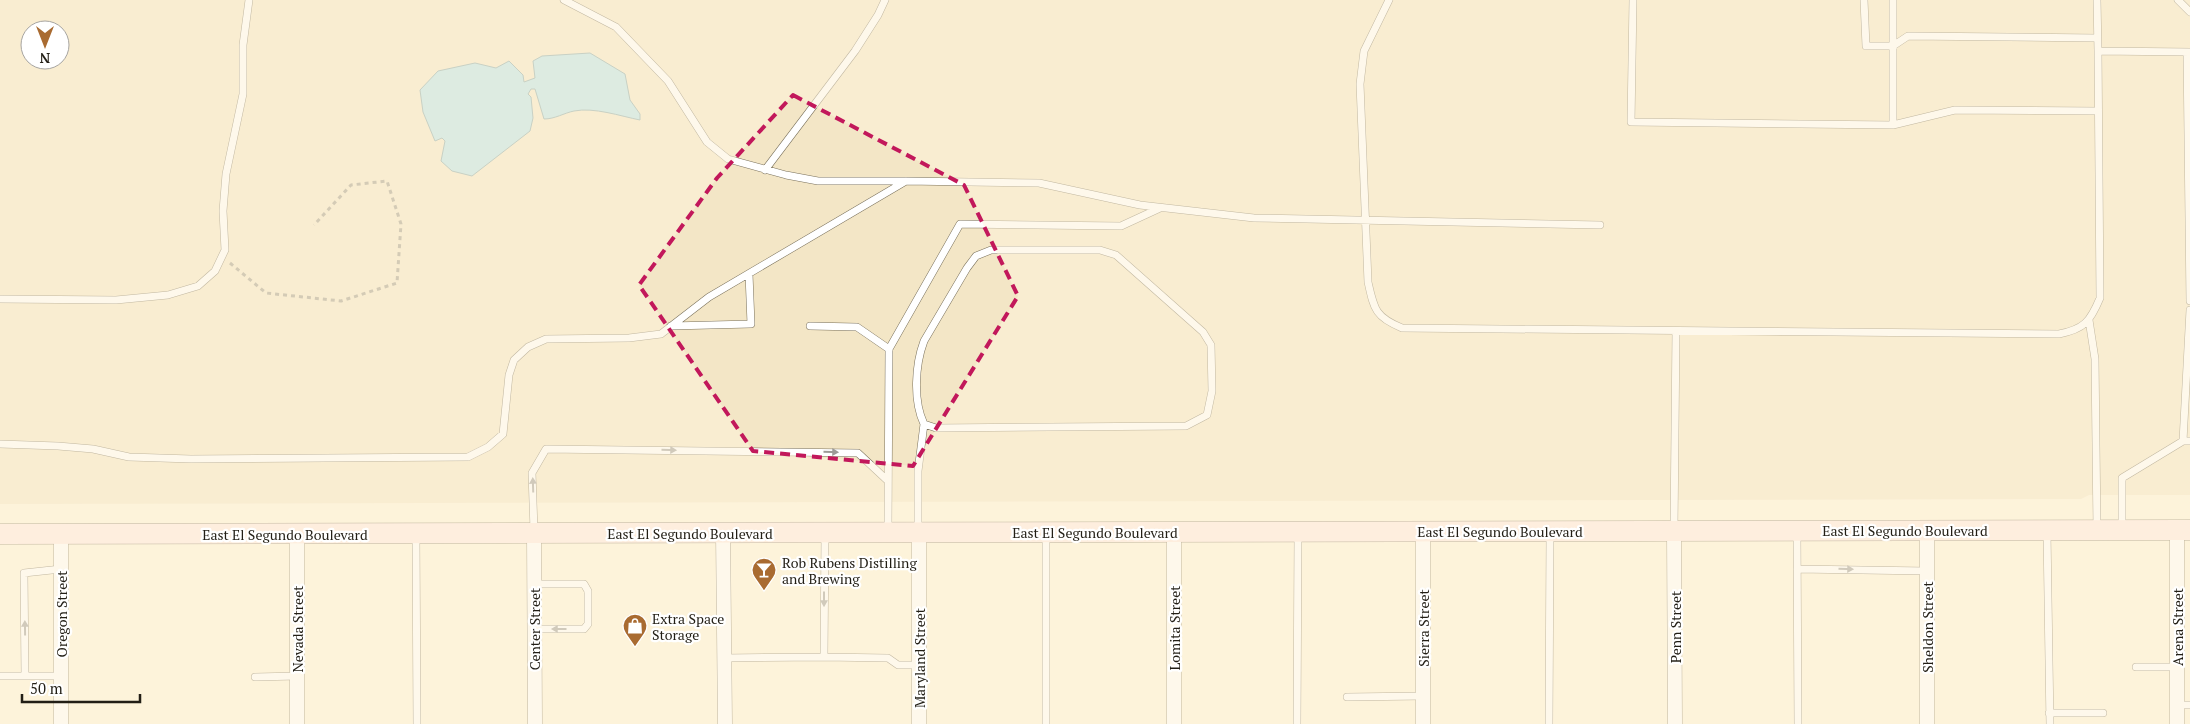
<svg xmlns="http://www.w3.org/2000/svg" width="2190" height="724" font-family="'PT Serif',serif">
  <style>
    .built { fill: #f3e6c6; fill-rule: evenodd }
    .water { fill: #b5e3e9; stroke: #89a8a9 }
    .lines { fill: none; stroke-linecap: round; stroke-linejoin: round }
    .lane-casing { stroke: #7a715b; stroke-width: 8 }
    .street-casing { stroke: #7a715b; stroke-width: 15 }
    .secondary-casing { stroke: #7a715b; stroke-width: 21 }
    .path { stroke: #a39c89; stroke-width: 3; stroke-dasharray: 4 4; stroke-linecap: butt }
    .lane { stroke: #fff; stroke-width: 7 }
    .street { stroke: #fff; stroke-width: 14 }
    .secondary { stroke: #ffe8e2; stroke-width: 20 }
    .oneway { fill: #9c9a96 }
    .marked { fill: none; stroke: #c2185b; stroke-width: 4; stroke-dasharray: 10 6; stroke-linejoin: round }
    .labels { text-anchor: middle; dominant-baseline: central; stroke-width: 4.5; stroke-linejoin: round; paint-order: stroke }
    .street-label { font-size: 14px; fill: #221e15; stroke: #fff }
    .poi-label { font-size: 14px; fill: #221e15; stroke: #fff; text-anchor: start }
  </style>
  <rect width="100%" height="100%" fill="#fdf3da"/>
  <path class="built" d="M0,0H2190V495H2089L2081,499L0,504ZM30,30H60V60H30Z"/>
  <path class="water" d="M590,53L625,74L630,100L640,114V120C620,116 594,107 574,111C564,113 555,119 544,119L535,89H531L528,94L531,97L533,118L530,131L472,176L452,171L441,161L445,141L442,138L435,141L423,112L420,90L438,71L475,63L496,68L509,61L523,75L524,82L535,78L533,61L542,56Z"/>
  <g class="lines">
    <defs>
      <path id="lane" d="M564,0L616,27L668,81L707,142L728,159L786,175L818,181H905
        M1389,0L1364,51L1360,84L1368,282C1374,309 1375,317 1402,328L2059,334C2084,329 2090,322 2100,298L2098,51L2190,52
        M1633,0L1631,122L1893,125L1955,110L2098,111
        M1864,0L1866,46H1893L1908,36L2097,38
        M2097,0L2098,51
        M2178,0L2190,12
        M2187,52L2190,301
        M1893,125V0
        M765,170L855,51L878,15L885,0
        M0,299L116,300L168,295L198,286L215,271L225,250L223,211L226,174L243,94V45L249,0
        M2190,310L2183,441H2190
        M2089,320L2095,359L2097,529
        M671,326L751,324L749,274
        M810,326L857,327L889,349
        M0,444L58,446L93,449L129,457L191,459L468,457L488,447L503,434L509,375L514,360L528,347L546,339L629,338L661,334L709,297L906,181L1039,183L1140,205L1254,218L1600,225
        M2122,529V478L2183,441
        M534,530L532,473L546,449L858,453L888,481
        M888,530L889,349L960,224L1121,226L1160,208
        M918,530V471L924,424L936,428L1186,426L1207,415L1212,391L1211,345L1203,332L1116,255L1100,250H991L976,256L967,268L924,341C915,365 913,401 924,424
        M1674,530L1676,331
        M1797,532L1798,724
        M2047,533L2050,724
        M416,534L417,724
        M1046,534V724
        M1797,569L1927,571
        M534,584H584L588,591V624L584,629H534
        M824,657L888,658L898,665H919
        M724,658L824,657L825,535
        M2136,667H2177
        M0,676H61
        M25,676L24,573L61,569
        M255,677L297,676
        M1347,697L1423,696
        M2177,705H2190
        M2049,713H2103
        M1297,724L1298,534
        M1549,724L1550,534"/>
      <path id="street" d="M1927,530V724
        M2177,530V724
        M1423,531V724
        M1674,531L1675,724
        M919,532V724
        M1174,532V724
        M534,533L535,724
        M723,533L725,724
        M297,534V724
        M61,724V534"/>
      <path id="secondary" d="M0,534L2190,530"/>
    </defs>
    <use href="#lane" class="lane-casing"/>
    <use href="#street" class="street-casing"/>
    <use href="#secondary" class="secondary-casing"/>
    <path class="path" d="M230,263L266,293L341,301L397,283L401,224L387,181L351,185L314,225"/>
    <use href="#lane" class="lane"/>
    <use href="#street" class="street"/>
    <use href="#secondary" class="secondary"/>
  </g>
  <defs><path id="oneway-solid" d="M-6-.8H1V-3.2L6.5 0L1 3.2V.8H-6Z" transform="scale(1.25)"/></defs>
  <g class="oneway">
    <use href="#oneway-solid" transform="translate(669 450) rotate(1)"/>
    <use href="#oneway-solid" transform="translate(831 452) rotate(1)"/>
    <use href="#oneway-solid" transform="translate(533 485) rotate(-92)"/>
    <use href="#oneway-solid" transform="translate(1846 569) rotate(1)"/>
    <use href="#oneway-solid" transform="translate(824 599) rotate(90)"/>
    <use href="#oneway-solid" transform="translate(25 628) rotate(-91)"/>
    <use href="#oneway-solid" transform="translate(559 629) rotate(-180)"/>
  </g>
  <path d="M0 0H2190V724H0ZM793,95L964,185L1018,296L913,466L753,451L639,285L717,178Z" fill="#fdf3da" fill-opacity=".55" fill-rule="evenodd"/>
  <path class="marked" d="M793,95L964,185L1018,296L913,466L753,451L639,285L717,178Z"/>
  <defs>
    <symbol id="bar-pin" viewBox="-11 -11 22 30"><path d="M0 17L-7.5 6A9.5 9.5 0 1 1 7.5 6Z" fill="#a96b31" stroke="#fff"/><path d="M-6-5H6L.8 .8V4.5H3.5V6h-7V4.5H-.8V.8Z" fill="#fff"/></symbol>
    <symbol id="shop-pin" viewBox="-11 -11 22 30"><path d="M0 17L-7.5 6A9.5 9.5 0 1 1 7.5 6Z" fill="#a96b31" stroke="#fff"/><path d="M-5-2.5h2.3a2.7 3.5 0 0 1 5.4 0H5L5.5 6h-11ZM-1.5-2.5h3a1.5 2.3 0 0 0-3 0Z" fill="#fff"/></symbol>
  </defs>
  <g fill-rule="evenodd">
    <use href="#bar-pin" x="750" y="556" width="28" height="38"/>
    <use href="#shop-pin" x="621" y="612" width="28" height="38"/>
  </g>
  <g class="labels">
    <g class="street-label">
      <text x="1905" y="530">East El Segundo Boulevard</text>
      <text x="1500" y="531">East El Segundo Boulevard</text>
      <text x="1095" y="532">East El Segundo Boulevard</text>
      <text x="690" y="533">East El Segundo Boulevard</text>
      <text x="285" y="534">East El Segundo Boulevard</text>
      <text transform="translate(61 614) rotate(-90)">Oregon Street</text>
      <text transform="translate(1675 627) rotate(-90)">Penn Street</text>
      <text transform="translate(1927 627) rotate(-90)">Sheldon Street</text>
      <text transform="translate(2177 627) rotate(-90)">Arena Street</text>
      <text transform="translate(1174 628) rotate(-90)">Lomita Street</text>
      <text transform="translate(1423 628) rotate(-90)">Sierra Street</text>
      <text transform="translate(297 629) rotate(-90)">Nevada Street</text>
      <text transform="translate(534 629) rotate(-90)">Center Street</text>
      <text transform="translate(919 658) rotate(-90)">Maryland Street</text>
    </g>
    <g class="poi-label">
      <text x="782" y="562">Rob Rubens Distilling<tspan x="782" dy="16">and Brewing</tspan></text>
      <text x="652" y="618">Extra Space<tspan x="652" dy="16">Storage</tspan></text>
    </g>
  </g>
  <g transform="translate(45 45) rotate(180)"><circle r="24" fill="#ffffff" stroke="#a7a5a1"/>
  <path d="M0-4L9 19L0 12L-9 19Z" fill="#a96b31"/>
  <text y="-8" font-size="14" font-weight="bold" text-anchor="middle" fill="#221e15">N</text>
  </g>
  <path d="M22 694v8h118v-8" fill="none" stroke="#221e15" stroke-width="2.5"/>
  <text x="30" y="694" font-size="15" fill="#221e15" stroke="#ffffff" stroke-width="4" paint-order="stroke">50 m</text>
</svg>
